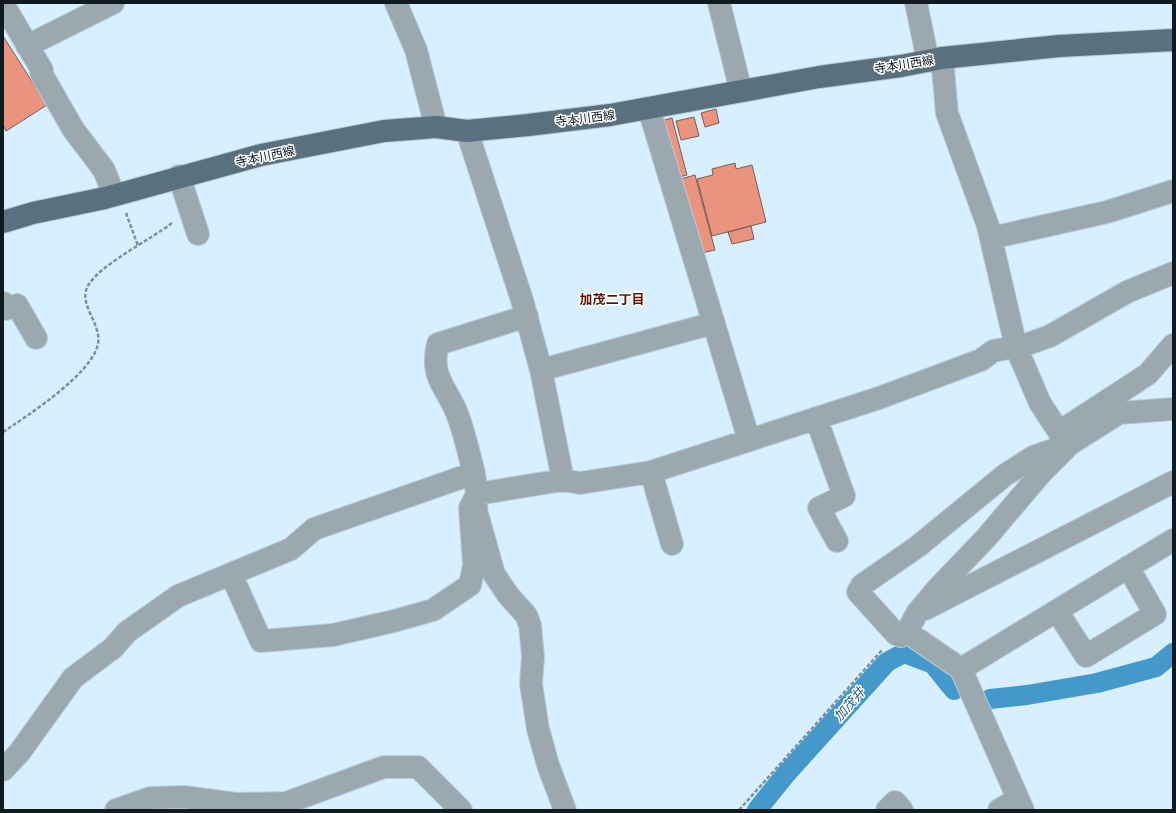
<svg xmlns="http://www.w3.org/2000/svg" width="1176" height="813" font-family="Quicksand,'Noto Sans JP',sans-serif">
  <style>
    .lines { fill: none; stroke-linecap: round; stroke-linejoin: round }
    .canal { stroke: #4499ca; stroke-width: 20 }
    .building { fill: #ea937e; stroke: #7b5d55 }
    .minor-casing { stroke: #b7cddb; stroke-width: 24 }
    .major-casing { stroke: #b7cddb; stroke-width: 24 }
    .path { stroke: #7e909c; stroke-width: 2.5; stroke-dasharray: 4 2; stroke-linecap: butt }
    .minor { stroke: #9ca8b0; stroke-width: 22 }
    .major { stroke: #5a707f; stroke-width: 22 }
    .labels { text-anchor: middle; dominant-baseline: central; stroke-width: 3; stroke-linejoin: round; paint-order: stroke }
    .street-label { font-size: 12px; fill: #101a21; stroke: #fff }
    .neighbourhood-label { font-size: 13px; font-weight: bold; fill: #571505; stroke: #fff }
    .water-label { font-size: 13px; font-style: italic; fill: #1e5c7f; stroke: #fff }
  </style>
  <rect width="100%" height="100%" fill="#d7efff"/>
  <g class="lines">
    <path class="canal" d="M990,699L1027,695L1097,683L1156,667L1173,653
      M757,810L786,774L887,662L904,653L933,664L954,690"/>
  </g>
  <path class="building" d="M3,36L47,105L6,131L3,125Z
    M716,109L719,123L705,127L701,113Z
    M694,117L699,136L681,140L676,121Z
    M672,118L687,175L675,178L661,121Z
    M735,163L736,169L752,165L766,222L712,236L697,179L713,175L712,169Z
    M695,175L715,250L697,254L677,180Z
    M751,226L754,239L732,244L728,232Z"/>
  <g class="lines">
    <defs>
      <path id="minor" d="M396,3L416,50L436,127
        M719,3L741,91
        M916,3L928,61
        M3,4L42,70L41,73L73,129L104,170L114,195
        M27,46L113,3
        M942,58L947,113L988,226L1016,347L1040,403L1059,432L1070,444L1042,472L986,538L938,588L917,613L907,632L901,636L896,634L858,592L862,585L917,547L1005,475L1033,457L1070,444L1119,413L1173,409
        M649,109L749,440
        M179,176L198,234
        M991,238L1107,212L1173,191
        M3,303L6,309L17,305L36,338
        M541,370L714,323
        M816,418L844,496L819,508L837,541
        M1059,432L1148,374L1173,345
        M651,472L672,544
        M474,473C469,454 465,435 458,416C448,388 429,378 438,344L527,316
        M563,480L580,483L651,472L879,398L981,360L993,351L1025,345L1050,336L1127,292L1173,273
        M231,574L261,641L333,635L394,621L433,610L470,585L474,565L470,508L477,494L563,480L541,370L522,300L467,131
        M925,609L1173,482
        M1057,611L1086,656L1155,614L1128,567
        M907,632L961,669L1023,810
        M961,669L1173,540
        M3,770L19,753L73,678L113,648L127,632L178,596L291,549L314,529L474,473L477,494L476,510L494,574L508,595L526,615L530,625L533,657L531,684L538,729L548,765L565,810
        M116,810L150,798L184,797L236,804L286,803L384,767H418L461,810
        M887,810L895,802L902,810
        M999,810L1018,799"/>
      <path id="major" d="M3,222L33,213L105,198L261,155L384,131L436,127L467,131L528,125L610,115L819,77L901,66L942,58L1059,46L1173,40"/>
    </defs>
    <use href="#minor" class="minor-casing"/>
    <use href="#major" class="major-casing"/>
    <path class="path" d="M126,213L138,246
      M3,432C27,416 92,374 98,344C102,322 76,304 89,284C103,263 150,240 172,223
      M739,810L883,649"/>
    <use href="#minor" class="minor"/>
    <use href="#major" class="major"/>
  </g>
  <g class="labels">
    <g class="street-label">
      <text transform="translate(904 64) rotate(-9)">寺本川西線</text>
      <text transform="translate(585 118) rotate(-7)">寺本川西線</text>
      <text transform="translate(265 156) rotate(-12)">寺本川西線</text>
    </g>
    <g class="neighbourhood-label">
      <text x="612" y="299">加茂二丁目</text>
    </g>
    <g class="water-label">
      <text transform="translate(849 704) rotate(-49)">加茂井</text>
    </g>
  </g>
  <rect width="1176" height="813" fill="none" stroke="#101a21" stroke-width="8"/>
</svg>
